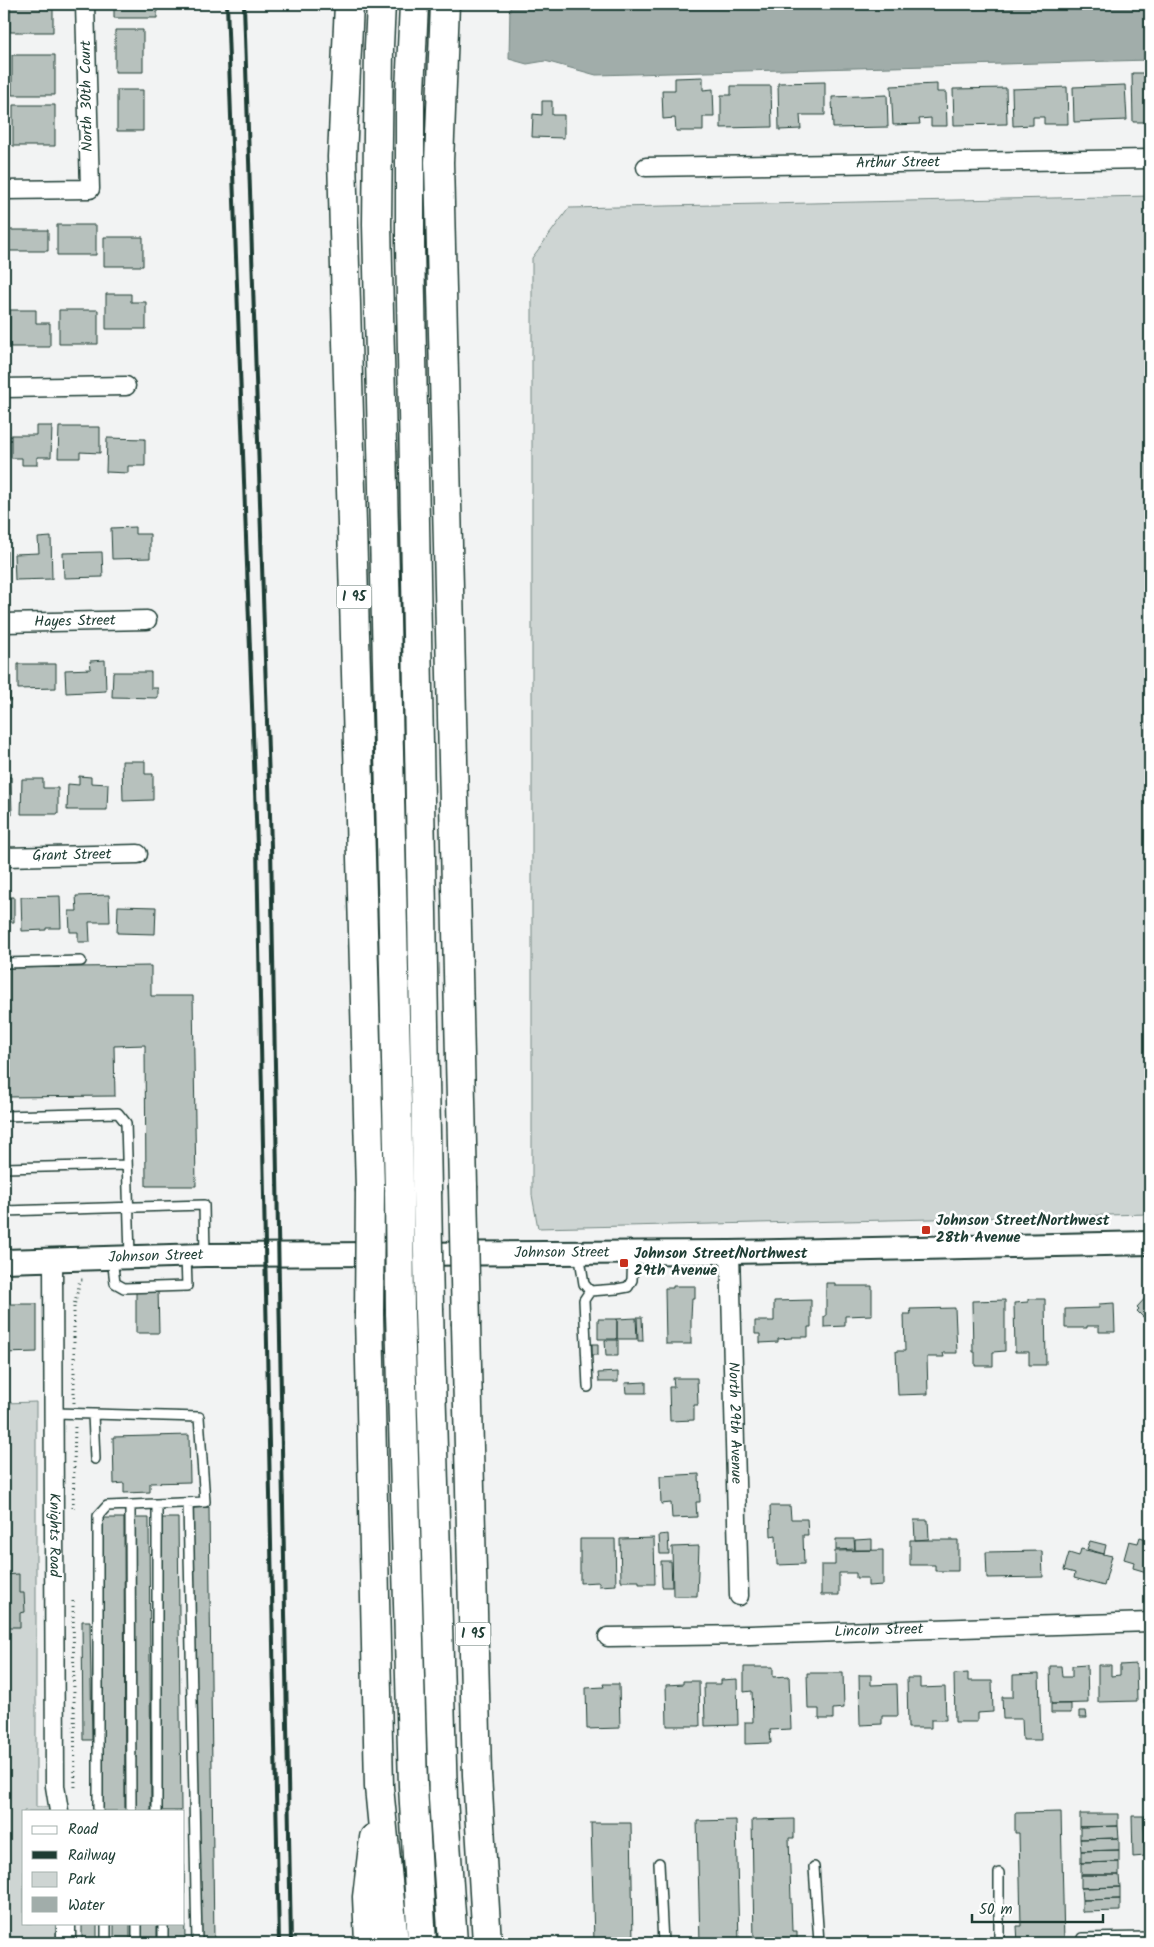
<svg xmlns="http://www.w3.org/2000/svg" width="1154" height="1947" font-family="Kalam,sans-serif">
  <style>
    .green { fill: #ced5d3; stroke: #768984 }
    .water { fill: #a1adaa; stroke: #6d807b }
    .building { fill: #b7c1bd; stroke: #1f3d34 }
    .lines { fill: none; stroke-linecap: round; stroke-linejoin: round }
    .service-casing { stroke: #1f3d34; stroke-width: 12 }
    .minor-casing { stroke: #1f3d34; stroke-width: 21 }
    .tertiary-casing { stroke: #1f3d34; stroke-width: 26 }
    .motorway-casing { stroke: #1f3d34; stroke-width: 31 }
    .path { stroke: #1f3d34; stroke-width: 3; stroke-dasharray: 1 4; stroke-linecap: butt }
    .service { stroke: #fff; stroke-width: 9 }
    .minor { stroke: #fff; stroke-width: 18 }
    .tertiary { stroke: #fff; stroke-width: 22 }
    .motorway { stroke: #fff; stroke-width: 28 }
    .rail { stroke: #1f3d34; stroke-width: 4 }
    .motorway-bridge-casing { stroke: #1f3d34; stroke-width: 31; stroke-linecap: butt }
    .motorway-bridge { stroke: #fff; stroke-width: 28 }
    .poi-dot { fill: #c8321e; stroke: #fff; stroke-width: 2 }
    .labels { text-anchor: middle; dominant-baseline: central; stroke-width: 5; stroke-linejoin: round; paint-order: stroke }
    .shield { fill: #fff; stroke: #627771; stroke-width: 1 }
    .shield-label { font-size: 14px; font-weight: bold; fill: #1f3d34 }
    .street-label { font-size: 15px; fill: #1f3d34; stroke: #fff }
    .poi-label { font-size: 15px; font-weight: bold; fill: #1f3d34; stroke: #fff; text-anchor: start }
  </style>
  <rect width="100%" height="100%" fill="#f2f3f3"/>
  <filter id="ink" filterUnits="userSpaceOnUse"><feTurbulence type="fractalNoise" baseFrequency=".02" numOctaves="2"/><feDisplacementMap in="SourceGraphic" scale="10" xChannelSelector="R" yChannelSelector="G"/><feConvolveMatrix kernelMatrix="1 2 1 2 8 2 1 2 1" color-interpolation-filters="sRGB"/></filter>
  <g filter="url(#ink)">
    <path class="green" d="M1150,196V1214L538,1228L532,1195V258L569,208Z
      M36,1402V1807H57V1811H24V1923H56V1943H4V1403Z"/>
    <path class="water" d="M510,4H597L623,9L971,4H1150V60L596,75L545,61L527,64L509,59Z"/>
    <path class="building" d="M10,4H53V32H10Z
      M114,4H157V18H114Z
      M115,30H143V72H115Z
      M12,55H55V95H12Z
      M1132,73H1150V122H1133Z
      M703,77V90L713,89L714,117H703V131H676L675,118L663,119L662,90H675V78Z
      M825,82V115H800L801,129L779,130L778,83Z
      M937,84V92H946L947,126H931V118L919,119L920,124L893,125L891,86Z
      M1125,85L1127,120L1074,122L1073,87Z
      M731,86H771L772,127L721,128V95H731Z
      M1067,87L1068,124H1044V117H1033V125L1013,126L1012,89Z
      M1006,88L1007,124L954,125L953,89Z
      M117,90H143V131H117Z
      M887,95L888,127L833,128L832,97Z
      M542,101H552V115H564V138L532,137L533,114L542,115Z
      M13,105H55V146H13Z
      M57,225H96V255H57Z
      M8,230H48V251H8Z
      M104,237H143V266H104Z
      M106,294H131V302H146V329H106Z
      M10,310H36V323H50V347H10Z
      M59,310H98V344H59Z
      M36,426H52L51,457H37V465H22V458H11V435H36Z
      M59,427H100V453L80,452V458H58Z
      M107,438L145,439V466H128V473L106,472Z
      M135,527V534H150V558L112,559L111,528Z
      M51,537L52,579L15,580L14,554L39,553L38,538Z
      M4,551H7V581H4Z
      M102,552L103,577L64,578L63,553Z
      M105,660L106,691L66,693L65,670L91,669L90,661Z
      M18,664H56V688L18,689Z
      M113,672H151V688H158V698L112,697Z
      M4,676H10V701H4Z
      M122,761H145V774H153V800L123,801Z
      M79,776L91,777V783L108,784L107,810H67L68,784L79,785Z
      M4,777H11L12,815H4Z
      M22,779H43V788H58V814H21Z
      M109,895L110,922H89L90,942H78V932H70L69,911H77L76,896Z
      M60,896L61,928H46V930L22,931L21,897Z
      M4,897H14V922H4Z
      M118,906L156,907L155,934L117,933Z
      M151,966V996H193L196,1186H146L145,1045L114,1046L115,1096L4,1097V968Z
      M826,1283H835V1286H872V1315L845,1316V1326L824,1327V1316H826Z
      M673,1286H695V1298H692L691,1318V1344H666L665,1288H673Z
      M158,1289L159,1333H136V1290Z
      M1150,1293V1324L1137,1311L1139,1309L1137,1307Z
      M1028,1299H1045L1046,1365H1029V1352H1015L1014,1303L1028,1302Z
      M811,1300V1327H808V1337H792V1338L778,1339V1342L760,1343V1334H755V1321H774V1301Z
      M1005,1300V1351L993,1352V1366H975V1352H973L972,1301Z
      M1114,1303L1115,1332H1099V1326H1087V1328H1065V1309L1099,1308V1304Z
      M4,1304H37V1352L4,1353Z
      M955,1308L957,1353H943L944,1357H927L928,1394L898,1395L896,1351H905L904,1314H911L910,1309Z
      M637,1317H642L643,1341H638Z
      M636,1318L637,1339H617V1319Z
      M598,1319H617V1339H598Z
      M605,1340H618V1356H606Z
      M592,1344H598V1355H592Z
      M618,1372V1382H599L598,1373Z
      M673,1378H697L698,1405H694V1420L670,1421L669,1387H674Z
      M646,1382V1393H626L625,1383Z
      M189,1435L190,1482L150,1483V1492L124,1493V1483L114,1484L113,1437Z
      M699,1474L700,1502H696L697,1517L672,1518L671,1503L661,1504L660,1476Z
      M770,1506H790L791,1519H807L808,1535H803L804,1564L777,1565L776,1535L771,1536Z
      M209,1507L214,1943H197L193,1508Z
      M99,1518H124L125,1811H101Z
      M132,1518H149L151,1811H134Z
      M157,1518H178L181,1811H160Z
      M914,1520H928L929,1539L915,1540Z
      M668,1534L669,1554H660L659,1535Z
      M1140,1537L1150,1540V1573L1133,1568L1134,1562L1124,1559L1129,1541L1138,1543Z
      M654,1538L655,1584H639V1581H621L620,1539Z
      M580,1539H615L616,1585L599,1586V1582L580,1583Z
      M836,1539H854L855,1549L836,1550Z
      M872,1539V1550H855V1540Z
      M910,1540H958V1571H935V1565H910Z
      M1090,1541L1106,1545L1104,1554L1087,1549Z
      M699,1546L697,1596H673L672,1547Z
      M1081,1549L1112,1556L1104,1586L1074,1578L1075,1573L1064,1570L1069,1553L1079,1556Z
      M883,1550V1585L868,1586V1578H856V1573H839V1595H821V1565H835V1551Z
      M1042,1551L1043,1577L987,1578L986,1552Z
      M661,1561H671L672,1587H662Z
      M19,1574V1593H24L25,1612L20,1613V1627H4V1575Z
      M82,1621H90L92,1740H83Z
      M1136,1664L1137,1701L1098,1702V1665H1111V1676L1120,1675V1665Z
      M1087,1665L1088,1703L1051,1704L1050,1666H1061L1062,1677H1072V1666Z
      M744,1667H773V1677L789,1676L791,1729L770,1730L771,1743L745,1744V1722H753L752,1691L744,1692Z
      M807,1673H843L844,1708L833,1709V1719H819V1709H808Z
      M968,1673V1681H992L993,1712L977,1713V1722H955L954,1674Z
      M1039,1674L1041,1740H1023L1022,1719H1003L1002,1697H1013V1675Z
      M1144,1674H1150V1704H1144Z
      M859,1675H871V1685L897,1684L898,1716H882V1724L860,1725Z
      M907,1678H920V1688L945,1687L946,1720H931V1728H908Z
      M737,1679L738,1725L705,1726L704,1684H721V1680Z
      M683,1681H699L700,1726H667L666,1685L683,1684Z
      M603,1684H619L620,1728L587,1729L586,1688L604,1687Z
      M1051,1704H1071V1713H1051Z
      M1079,1711H1086L1087,1718H1079Z
      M1061,1812L1064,1943H1018L1017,1926H1021L1019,1833H1015V1813Z
      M1080,1814H1118V1826L1080,1827Z
      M1150,1815V1852H1145L1144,1816Z
      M1132,1816H1144L1145,1856L1133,1857Z
      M794,1819V1838H789L792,1931H797V1943H754L752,1820Z
      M736,1820L739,1943H700L697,1821Z
      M591,1823H631L633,1943H594Z
      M1118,1826L1119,1838L1080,1839V1827Z
      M1119,1838V1850L1081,1851L1080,1839Z
      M1119,1850V1862L1081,1863V1851Z
      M1119,1862V1875H1081V1863Z
      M184,1865L185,1943H166V1923H184Z
      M1081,1875H1119L1120,1887L1081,1888Z
      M1120,1887V1899L1082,1900L1081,1888Z
      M1120,1899V1911L1082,1912V1900Z
      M82,1923H97V1943H82Z
      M114,1923H130V1943H114Z
      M139,1923H157V1943H139Z"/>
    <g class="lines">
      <defs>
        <path id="service" d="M4,963L81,961
          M4,1116L118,1113L126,1123L130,1257
          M4,1168L127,1165
          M4,1211L204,1205L205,1255
          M579,1252L584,1284L590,1291
          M112,1258L115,1283L124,1288L187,1286L186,1256
          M588,1387L584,1300L590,1291L617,1289L628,1287L632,1280L633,1252
          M55,1413L93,1414L95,1459
          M93,1414L199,1417L205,1502L107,1506L98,1516V1811
          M188,1503L197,1943
          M157,1504V1811
          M130,1506L131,1811
          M659,1863L663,1943
          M814,1867L819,1943
          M999,1873V1943
          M106,1943V1923
          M137,1943V1923
          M163,1943V1923
          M1082,1943V1938L1150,1937"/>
        <g id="minor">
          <path id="s1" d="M646,167L1150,159"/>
          <path d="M4,190L90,189L85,4"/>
          <path d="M4,388L126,386"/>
          <path id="s2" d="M4,623L147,620"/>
          <path id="s3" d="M4,857L138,854"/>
          <path id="s4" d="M730,1252L739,1596"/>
          <path id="s5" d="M53,1260L55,1786L59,1811"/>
          <path id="s6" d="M608,1637L750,1635L1150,1622"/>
          <path d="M66,1943V1923"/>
        </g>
        <g id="tertiary">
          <path id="s7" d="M4,1261L205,1255L730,1252L1150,1243"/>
        </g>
        <path id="motorway" d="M349,4L342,157L370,1189
          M381,4L379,46L377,224L399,1192
          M414,4L410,91V244L427,1191
          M445,4L439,162L463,1186
          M429,1310L443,1799L453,1943
          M400,1312L413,1786L422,1943
          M369,1314L379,1787L394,1943
          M466,1325L477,1775L487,1943
          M369,1943L367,1897L374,1838"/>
      </defs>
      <use href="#service" class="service-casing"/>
      <use href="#minor" class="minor-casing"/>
      <use href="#tertiary" class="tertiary-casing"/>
      <use href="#motorway" class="motorway-casing"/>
      <path class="path" d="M74,1403V1306L80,1280H83
        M73,1508L75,1426
        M73,1601L75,1790"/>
      <use href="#service" class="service"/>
      <use href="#minor" class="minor"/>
      <use href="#tertiary" class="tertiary"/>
      <use href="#motorway" class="motorway"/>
      <path class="rail" d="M227,4L257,846L279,1943
        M244,4L271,846L291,1943"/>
      <defs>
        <path id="motorway-bridge" d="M463,1186L466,1325
          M427,1191L429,1310
          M399,1192L400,1312
          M369,1314L370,1189"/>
      </defs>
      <use href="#motorway-bridge" class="motorway-bridge-casing"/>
      <use href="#motorway-bridge" class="motorway-bridge"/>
    </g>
  </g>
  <g class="poi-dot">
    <rect x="921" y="1225" width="10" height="10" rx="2.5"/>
    <rect x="619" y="1258" width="10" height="10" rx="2.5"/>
  </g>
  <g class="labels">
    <g class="shield">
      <rect x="336.5" y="585.5" width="35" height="23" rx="4"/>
      <rect x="455.5" y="1622.5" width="35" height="23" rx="4"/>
    </g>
    <g class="shield-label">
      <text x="354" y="597">I 95</text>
      <text x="473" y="1634">I 95</text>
    </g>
    <g class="street-label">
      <text transform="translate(87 96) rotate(-91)">North 30th Court</text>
      <text stroke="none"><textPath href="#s1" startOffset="252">Arthur Street</textPath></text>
      <text stroke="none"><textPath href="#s2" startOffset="71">Hayes Street</textPath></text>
      <text stroke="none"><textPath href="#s3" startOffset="68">Grant Street</textPath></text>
      <text stroke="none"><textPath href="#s7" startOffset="558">Johnson Street</textPath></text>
      <text stroke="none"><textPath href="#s7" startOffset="152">Johnson Street</textPath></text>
      <text stroke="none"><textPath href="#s4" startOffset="171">North 29th Avenue</textPath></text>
      <text stroke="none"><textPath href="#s5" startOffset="275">Knights Road</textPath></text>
      <text stroke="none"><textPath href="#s6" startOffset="271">Lincoln Street</textPath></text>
    </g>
    <g class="poi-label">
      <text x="936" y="1221">Johnson Street/Northwest<tspan x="936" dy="17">28th Avenue</tspan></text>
      <text x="634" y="1254">Johnson Street/Northwest<tspan x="634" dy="17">29th Avenue</tspan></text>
    </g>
  </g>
  <rect width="1154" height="1947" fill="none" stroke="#fff" stroke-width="20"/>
  <rect x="10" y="10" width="1134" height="1927" fill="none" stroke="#1f3d34" stroke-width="2" filter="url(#ink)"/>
  <rect x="22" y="1810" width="162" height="115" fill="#ffffff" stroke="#a5b1ae"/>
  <rect x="32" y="1826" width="25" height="8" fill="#ffffff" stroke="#a5b1ae"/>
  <text x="68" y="1834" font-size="15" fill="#1f3d34">Road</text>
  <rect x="32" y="1851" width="25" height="8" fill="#1f3d34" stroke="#a5b1ae"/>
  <text x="68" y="1860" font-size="15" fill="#1f3d34">Railway</text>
  <rect x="32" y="1872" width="25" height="15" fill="#ced5d3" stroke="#a5b1ae"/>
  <text x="68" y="1884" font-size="15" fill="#1f3d34">Park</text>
  <rect x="32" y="1897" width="25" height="15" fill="#a1adaa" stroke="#a5b1ae"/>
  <text x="68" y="1910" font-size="15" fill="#1f3d34">Water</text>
  <path d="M972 1914v8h131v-8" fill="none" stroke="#1f3d34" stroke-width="2.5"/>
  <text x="979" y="1914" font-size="15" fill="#1f3d34" stroke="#ffffff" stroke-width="4" paint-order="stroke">50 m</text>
</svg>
